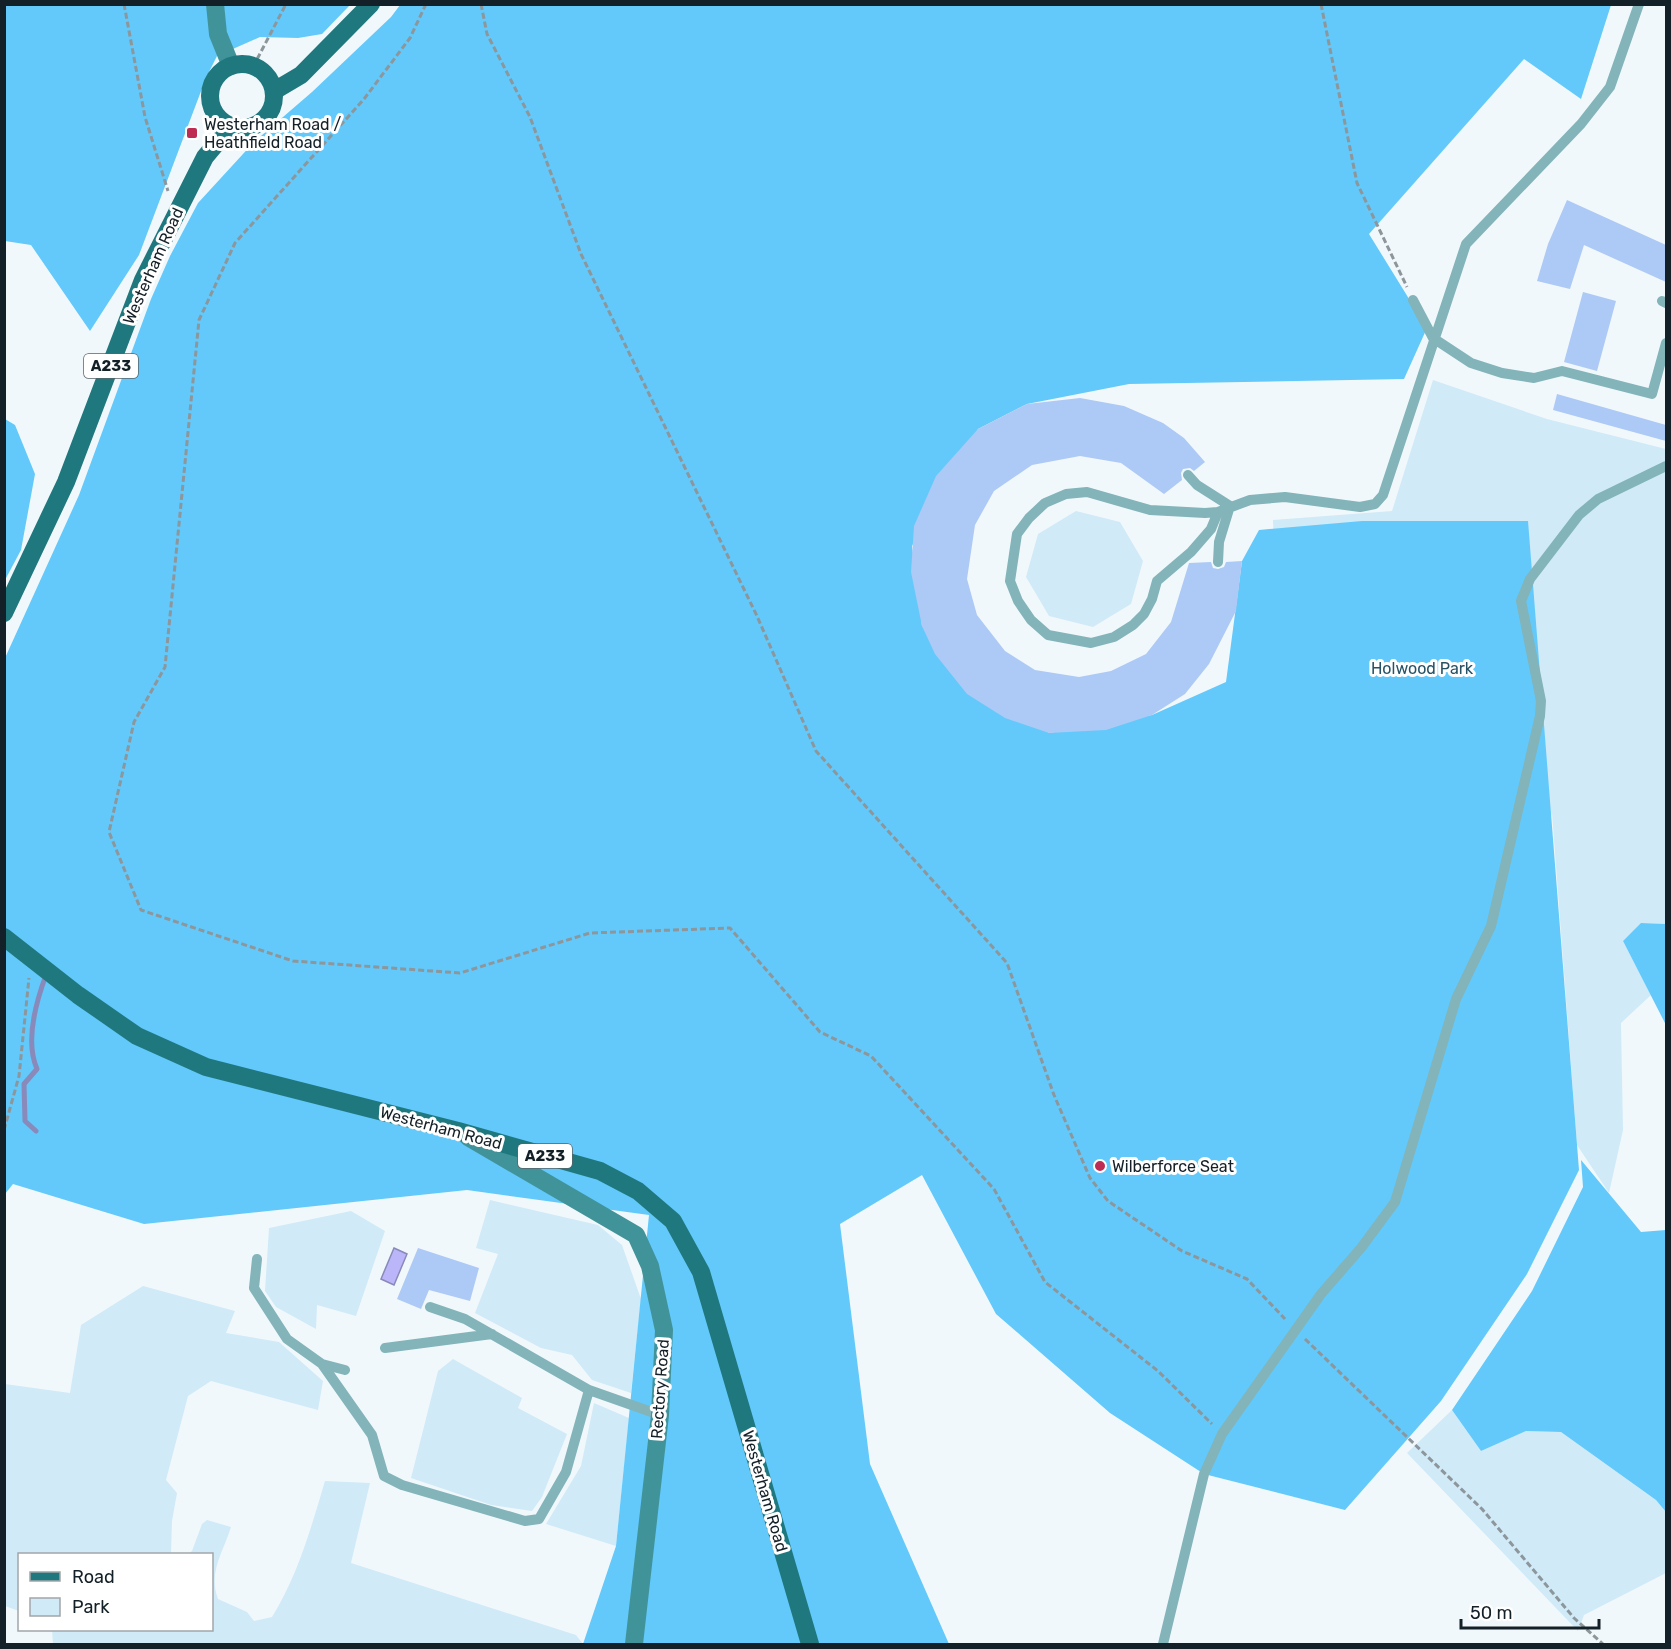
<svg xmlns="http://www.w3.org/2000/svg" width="1671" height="1649" font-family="Rubik,sans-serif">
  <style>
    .green { fill: #d0eaf8 }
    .forest { fill: #62c9fa }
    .water { fill: #bbb6f9; stroke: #8989ba; stroke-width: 1.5 }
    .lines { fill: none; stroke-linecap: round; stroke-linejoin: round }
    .stream { stroke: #8989ba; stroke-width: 5 }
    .building { fill: #adc9f6 }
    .path { stroke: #8d969b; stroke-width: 3; stroke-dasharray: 6 3; stroke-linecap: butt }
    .lane { stroke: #82b4b9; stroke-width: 10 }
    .secondary { stroke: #41939a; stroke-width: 18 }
    .primary { stroke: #20787f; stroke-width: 18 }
    .poi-dot { fill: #bc2c53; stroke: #fff; stroke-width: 2 }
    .labels { text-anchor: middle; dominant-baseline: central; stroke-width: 6; stroke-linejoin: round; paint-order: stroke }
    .shield { fill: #fff; stroke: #5a6368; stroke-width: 1.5 }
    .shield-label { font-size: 15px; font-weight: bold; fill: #142027 }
    .poi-label { font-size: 16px; fill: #142027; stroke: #fff; text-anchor: start }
    .street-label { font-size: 16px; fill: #142027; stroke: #fff }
    .park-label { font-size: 16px; fill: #265266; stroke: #fff }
  </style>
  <rect width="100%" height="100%" fill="#f1f8fb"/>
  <path class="green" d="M1433,380L1547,419L1666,449V924L1642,923L1623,941L1651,995L1621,1023L1623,1130L1609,1193L1577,1145L1552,813L1537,876L1274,554L1273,520L1392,511Z
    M1076,511L1120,522L1143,561L1131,604L1093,627L1049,616L1026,577L1038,534Z
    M490,1200L598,1225L622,1245L641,1299L631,1393L592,1380L572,1355L541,1348L475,1313L498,1254L476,1248Z
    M351,1211L385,1231L356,1316L317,1305L316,1329L276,1307L265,1291L269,1228Z
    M143,1286L235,1311L226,1333L279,1342L323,1381L318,1410L211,1381L188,1396L166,1480L177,1493L172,1521L171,1554H20L19,1611L5,1606V1384L70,1393L81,1325Z
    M453,1359L522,1398L518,1408L567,1434L542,1497L532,1511L491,1505L411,1478L438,1371Z
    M594,1403L629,1418L616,1546L546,1524L581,1466Z
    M1452,1410L1481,1451L1526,1431L1561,1432L1656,1500L1666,1512V1573L1584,1615L1578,1631L1407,1453Z
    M325,1481L370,1483L351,1563L576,1635L583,1644H53L52,1630H212V1554H188L192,1551L202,1524L207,1520L231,1527C223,1553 208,1572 218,1599L247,1612L254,1621L272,1617C298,1575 311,1528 325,1481Z"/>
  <path class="forest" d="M4,5H350L322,34L298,38L260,37L217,56L206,78L139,255L90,331L31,245L5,241Z
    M400,5H1611L1581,99L1524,59L1369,234L1427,328L1404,379L1129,384L1027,404L978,429L912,546L922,626L1049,733L1152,715L1226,682L1242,561L1259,530L1362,521H1528L1579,1170L1527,1274L1441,1401L1345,1510L1204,1474L1110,1413L996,1314L922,1175L840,1224L870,1464L949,1644H583L616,1546L649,1215L467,1190L144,1224L13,1184L5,1194V658L79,495L151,299L170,256L198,203L254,142L312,92L391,17Z
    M5,419L15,425L35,474L21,550L5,580Z
    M1641,923L1666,924V1025L1623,941Z
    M1581,1160L1641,1232L1666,1230V1512L1656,1500L1561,1432L1526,1431L1481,1451L1452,1410L1532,1291L1583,1187Z"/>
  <path class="water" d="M394,1248L407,1254L394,1285L381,1279Z"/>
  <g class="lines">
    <path class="stream" d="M36,1131L25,1121L24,1084L37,1069C25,1042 36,1002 46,975"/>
  </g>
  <path class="building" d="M1567,200L1666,245V282L1584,245L1570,289L1537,281L1548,244Z
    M1583,292L1616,301L1597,371L1564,362Z
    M1557,394L1666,425V441L1553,410Z
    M1080,398L1124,406L1163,423L1184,438L1205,462L1194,471L1190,468L1183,469L1181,473L1182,480L1164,494L1121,463L1080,456L1032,465L994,491L975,525L967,579L977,615L1005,651L1035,670L1079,677L1111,671L1146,654L1171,622L1189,563L1211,562L1213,568L1218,569L1224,567L1226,562L1242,561L1236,611L1209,664L1185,694L1152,715L1106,730L1049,733L1005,718L967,694L935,654L922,626L911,572L914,526L936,476L978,429L1027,404Z
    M418,1248L479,1268L470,1301L429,1290L421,1309L397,1299Z"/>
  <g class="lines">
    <path class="path" d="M124,4L145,117L168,191
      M426,4L410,38L364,99L235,243L199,320L165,667L134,722L109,832L141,910L293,961L460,973L590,933L730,928L820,1032L871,1056L994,1189L1045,1282L1158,1371L1212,1424
      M481,4L487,34L530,117L581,254L757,616L816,751L1007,963L1054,1095L1090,1178L1108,1201L1182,1251L1247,1279L1285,1319
      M1321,4L1357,183L1407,287
      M253,67L286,4
      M4,1130L19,1076L29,978
      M1305,1339L1482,1509L1574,1618L1603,1644"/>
    <path class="lane" d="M1413,300L1433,338L1471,363L1502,373L1534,378L1562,371L1652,394L1666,343
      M1662,301L1666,303
      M1188,475L1197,485L1230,506L1219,542L1218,562
      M1218,512L1211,529L1191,552L1157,581L1152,599L1144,614L1133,625L1114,637L1091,643L1048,635L1031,620L1018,601L1010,581L1017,534L1029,518L1045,503L1066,494L1087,492L1150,510L1205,513L1218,512L1250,500L1285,497L1360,507L1375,504L1383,495L1466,244L1581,124L1610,87L1639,4
      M257,1259L254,1288L287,1339L322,1364L345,1370
      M430,1307L465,1319L589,1390L660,1415
      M385,1348L492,1334
      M322,1364L372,1435L384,1476L402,1485L525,1521L539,1519L566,1472L589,1390
      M1163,1644L1204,1474L1222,1434L1321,1294L1361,1248L1395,1202L1456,999L1491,926L1540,716L1541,701L1521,601L1530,579L1579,515L1598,499L1666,466"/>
    <path class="secondary" d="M215,4L218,34L231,66
      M468,1137L636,1235L650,1266L664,1330L660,1415L634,1644"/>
    <path class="primary" d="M210 96a32 32 0 1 1 64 0a32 32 0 1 1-64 0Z
      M274,91L301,75L371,4
      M4,613L66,482L143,280L205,157L231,126
      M4,937L78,995L137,1036L206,1067L458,1131L600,1171L638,1191L673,1221L701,1272L810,1644"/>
  </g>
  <g class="poi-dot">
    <rect x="186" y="127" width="12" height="12" rx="3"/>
    <circle cx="1100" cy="1166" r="6"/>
  </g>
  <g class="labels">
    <g class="shield">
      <rect x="84" y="354" width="54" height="24" rx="4.5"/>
      <rect x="518" y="1144" width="54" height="24" rx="4.5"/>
    </g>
    <g class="shield-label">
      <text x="111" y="366">A233</text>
      <text x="545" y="1156">A233</text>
    </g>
    <g class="poi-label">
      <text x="204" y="124">Westerham Road /<tspan x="204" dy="18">Heathfield Road</tspan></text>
      <text x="1112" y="1166">Wilberforce Seat</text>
    </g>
    <g class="street-label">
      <text transform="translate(153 266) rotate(-66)">Westerham Road</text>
      <text transform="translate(441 1128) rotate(15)">Westerham Road</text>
      <text transform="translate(660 1389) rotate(-86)">Rectory Road</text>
      <text transform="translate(765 1491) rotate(74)">Westerham Road</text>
    </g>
    <g class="park-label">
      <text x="1422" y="668">Holwood Park</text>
    </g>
  </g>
  <rect width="1671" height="1649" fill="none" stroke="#142027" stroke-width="12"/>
  <rect x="18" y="1553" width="195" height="78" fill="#ffffff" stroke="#a1a6a9" stroke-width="1.5"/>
  <rect x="30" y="1572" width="30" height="9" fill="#20787f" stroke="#a1a6a9" stroke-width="1.5"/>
  <text x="72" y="1583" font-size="18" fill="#142027">Road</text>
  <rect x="30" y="1598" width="30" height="18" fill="#d0eaf8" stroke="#a1a6a9" stroke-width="1.5"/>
  <text x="72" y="1613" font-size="18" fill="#142027">Park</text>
  <path d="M1461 1619v9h138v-9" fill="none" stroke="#142027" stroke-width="3"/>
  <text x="1470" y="1619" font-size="18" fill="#142027" stroke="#ffffff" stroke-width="4.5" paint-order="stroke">50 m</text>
</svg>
